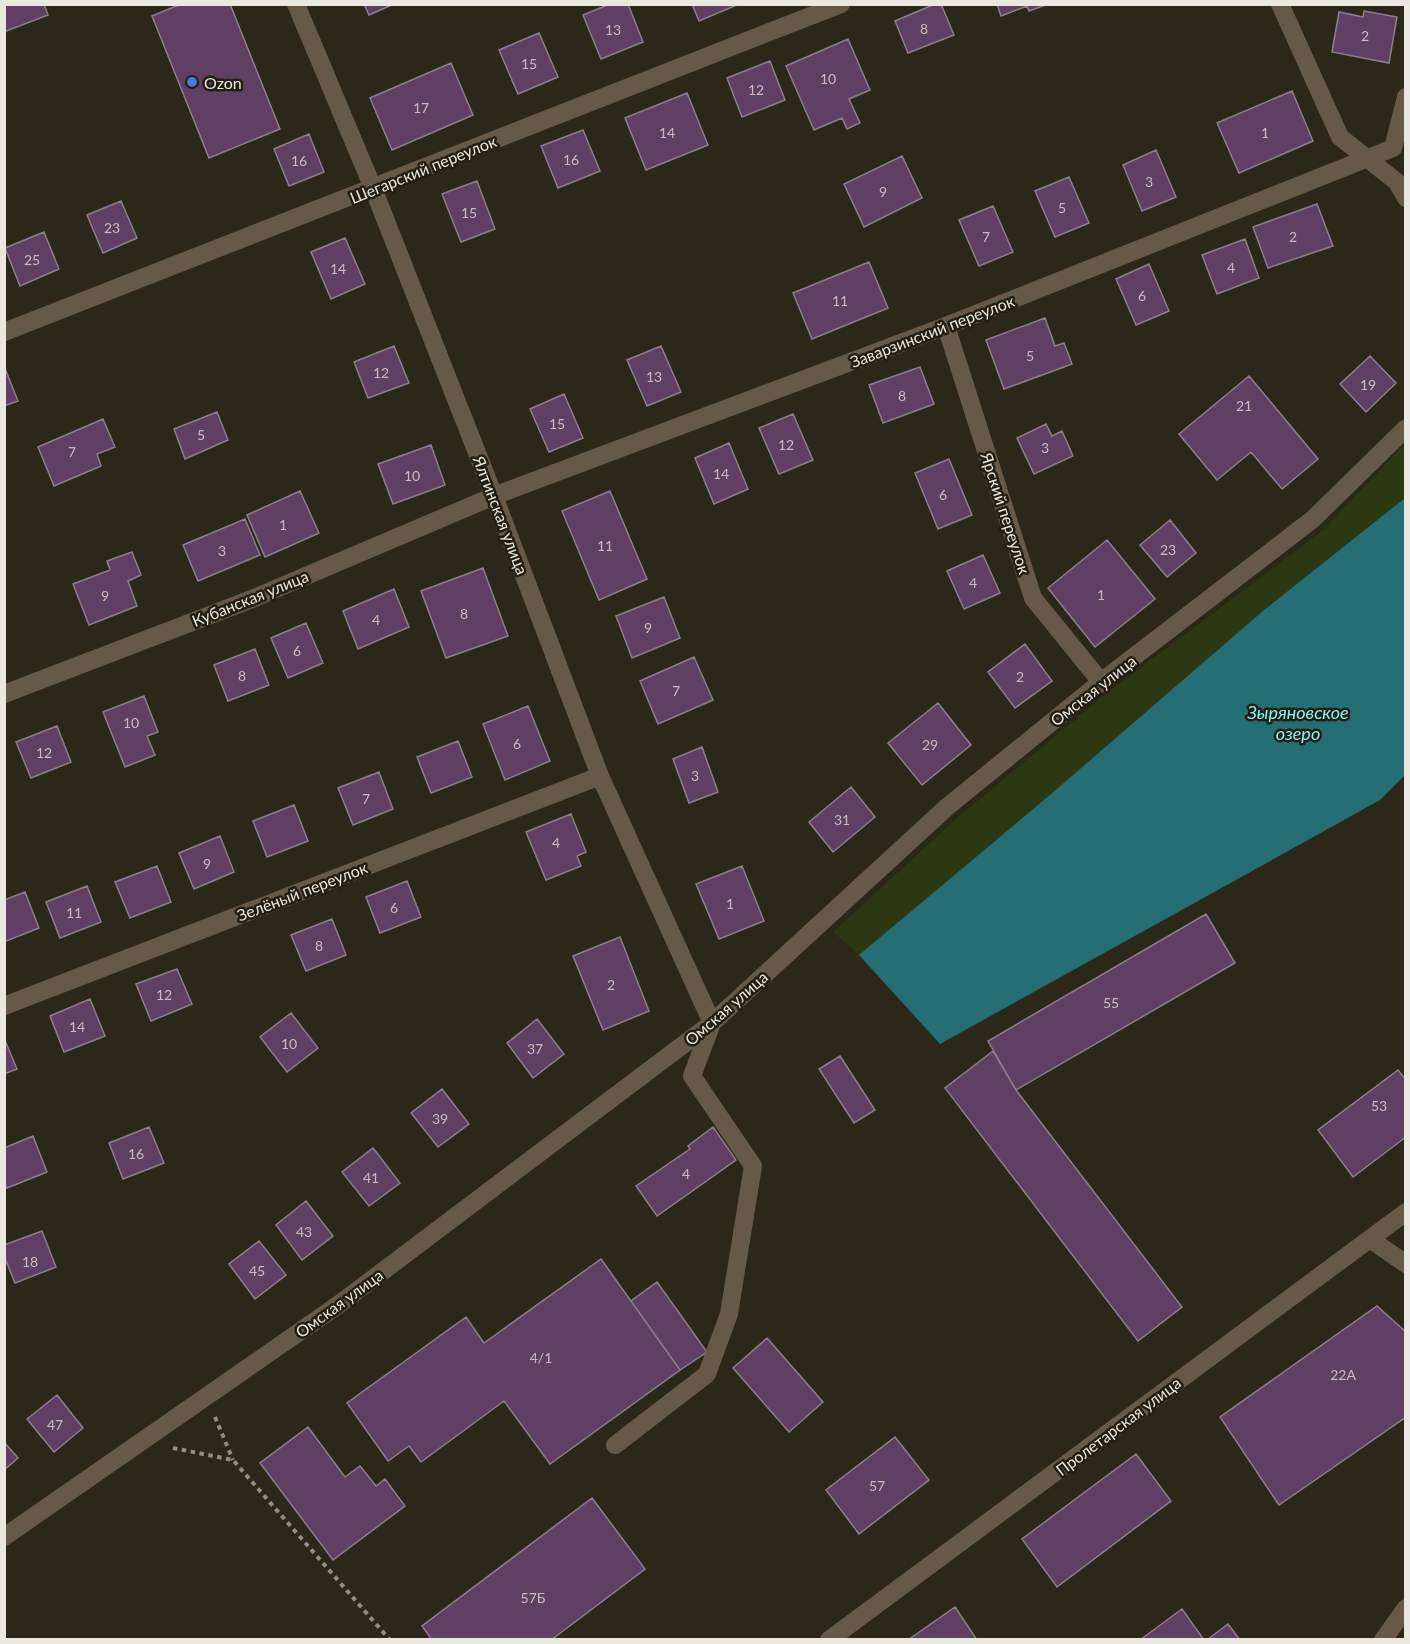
<svg xmlns="http://www.w3.org/2000/svg" width="1410" height="1644" font-family="Lato,sans-serif">
  <style>
    .green { fill: #2c3812 }
    .water { fill: #256e73 }
    .building { fill: #5f3f63; stroke: #8b7f8c; stroke-width: 1.5 }
    .lines { fill: none; stroke-linecap: round; stroke-linejoin: round }
    .path { stroke: #918e83; stroke-width: 4; stroke-dasharray: 4.5 4.5; stroke-linecap: butt }
    .minor { stroke: #675948; stroke-width: 18 }
    .shop-dot { fill: #3f7fe0; stroke: #221e11; stroke-width: 2 }
    .labels { text-anchor: middle; dominant-baseline: central; stroke-width: 5; stroke-linejoin: round; paint-order: stroke }
    .number-label { font-size: 14px; fill: #c7bdc0 }
    .poi-label { font-size: 16px; fill: #eae7df; stroke: #221e11; text-anchor: start }
    .street-label { font-size: 16px; fill: #eae7df; stroke: #221e11 }
    .water-label { font-size: 18px; font-style: italic; fill: #87f3fb; stroke: #221e11 }
  </style>
  <rect width="100%" height="100%" fill="#2b281a"/>
  <path class="green" d="M1405,444V498L1264,610L1051,794L859,955L833,932L958,817L1107,693L1323,530Z"/>
  <path class="water" d="M1405,498V775L1380,800L940,1044L859,955L1051,794L1264,610Z"/>
  <path class="building" d="M4,4H44L48,15L4,32Z
    M181,4H230L280,129L209,158L152,16Z
    M364,4H394L369,15Z
    M610,4H628L643,42L601,59L583,15Z
    M692,4H739L699,21Z
    M935,4H941L954,35L908,53L895,21Z
    M997,4H1048L1029,11L1027,6L1001,16Z
    M1364,11L1397,17L1389,63L1332,52L1339,12L1363,17Z
    M539,33L558,77L518,94L499,50Z
    M848,39L870,90L849,99L860,123L847,129L842,118L814,130L786,66Z
    M770,61L785,100L742,117L727,78Z
    M451,63L473,115L392,150L370,98Z
    M1292,91L1313,141L1239,173L1217,123Z
    M687,93L708,145L646,170L625,118Z
    M583,130L600,171L558,188L541,146Z
    M309,134L324,172L289,186L274,149Z
    M1156,150L1176,197L1142,211L1123,165Z
    M902,156L922,198L864,227L844,184Z
    M1069,177L1089,223L1055,237L1035,191Z
    M477,181L495,229L461,242L442,194Z
    M121,201L137,238L103,253L87,215Z
    M1317,204L1333,246L1268,268L1253,227Z
    M993,206L1013,252L979,266L959,220Z
    M44,232L59,269L20,286L5,248Z
    M345,238L365,284L331,299L311,252Z
    M1245,239L1259,278L1217,294L1202,255Z
    M869,262L888,308L812,339L793,293Z
    M1149,264L1169,311L1136,325L1116,279Z
    M1045,318L1055,346L1064,343L1072,364L1004,389L986,340Z
    M394,346L409,383L368,398L354,362Z
    M661,346L681,392L647,406L627,360Z
    M1370,356L1396,383L1366,412L1340,384Z
    M4,366L18,401L4,406Z
    M920,367L934,404L883,423L869,385Z
    M1249,376L1318,459L1282,489L1251,452L1217,480L1179,434Z
    M564,394L583,438L549,452L530,409Z
    M217,412L228,440L185,459L174,429Z
    M793,414L813,460L779,474L759,428Z
    M103,419L115,447L97,454L101,466L54,486L38,447Z
    M1046,424L1052,436L1062,431L1073,456L1034,474L1017,438Z
    M729,443L748,489L714,504L695,458Z
    M431,445L445,485L393,504L378,464Z
    M949,459L972,515L938,529L915,473Z
    M300,491L319,533L265,557L247,515Z
    M610,491L647,579L599,600L562,511Z
    M245,519L260,555L198,581L183,545Z
    M1170,520L1196,553L1167,577L1140,545Z
    M1107,540L1155,599L1095,647L1048,588Z
    M132,552L141,575L128,581L137,606L89,625L73,584L110,570L107,561Z
    M983,555L1000,593L964,609L947,571Z
    M483,568L508,636L446,658L421,591Z
    M394,589L409,627L358,649L343,611Z
    M664,597L680,638L632,658L616,616Z
    M306,623L323,663L288,678L271,638Z
    M1025,644L1052,681L1015,708L988,672Z
    M255,649L269,685L228,701L214,665Z
    M694,657L713,700L658,724L640,681Z
    M144,696L158,732L147,736L155,755L125,767L103,712Z
    M938,703L971,745L922,785L888,743Z
    M528,706L550,761L505,780L483,724Z
    M57,726L71,762L31,778L16,742Z
    M458,741L472,777L431,793L417,757Z
    M702,747L718,792L689,803L673,759Z
    M379,772L393,809L353,825L338,788Z
    M851,787L875,817L833,852L809,822Z
    M294,805L308,841L267,857L253,821Z
    M571,814L586,852L577,856L581,866L546,880L526,832Z
    M220,836L234,872L194,889L179,853Z
    M157,866L171,902L130,918L115,882Z
    M742,866L764,921L719,939L696,884Z
    M407,881L421,917L380,933L366,897Z
    M87,886L101,922L60,938L46,902Z
    M25,892L39,928L4,942V900Z
    M1206,914L1235,963L1016,1090L988,1041Z
    M332,919L346,955L306,971L291,935Z
    M620,937L649,1011L603,1030L573,956Z
    M177,969L192,1004L151,1021L136,984Z
    M90,999L105,1036L64,1052L50,1016Z
    M291,1013L318,1048L287,1072L260,1037Z
    M537,1019L564,1054L533,1078L507,1043Z
    M4,1038L17,1069L4,1074Z
    M993,1051L1016,1090L1182,1307L1138,1341L945,1088Z
    M840,1056L875,1110L854,1123L819,1069Z
    M1398,1070L1406,1080V1137L1353,1177L1318,1130Z
    M442,1089L469,1124L438,1147L411,1113Z
    M149,1127L164,1163L123,1179L109,1143Z
    M713,1127L736,1160L657,1216L636,1186L690,1149L688,1146Z
    M33,1136L47,1172L7,1188L4,1183V1148Z
    M373,1148L400,1183L369,1206L342,1172Z
    M306,1201L333,1236L302,1260L276,1225Z
    M42,1231L56,1267L15,1283L4,1256V1245Z
    M259,1241L286,1275L255,1299L229,1264Z
    M601,1259L680,1370L550,1464L504,1401L421,1462L409,1446L388,1461L347,1403L466,1317L484,1343Z
    M657,1282L707,1352L680,1370L631,1301Z
    M1377,1306L1406,1332V1417L1279,1505L1220,1417Z
    M767,1338L823,1402L789,1432L733,1368Z
    M57,1395L83,1428L54,1452L27,1419Z
    M308,1427L345,1477L360,1466L376,1486L385,1479L405,1506L333,1560L260,1463Z
    M895,1437L929,1480L859,1534L826,1490Z
    M4,1442L18,1458L4,1470Z
    M1136,1454L1171,1501L1057,1587L1022,1539Z
    M592,1498L645,1569L551,1640H432L422,1626Z
    M955,1607L977,1640H908Z
    M1182,1609L1204,1640H1140Z
    M1228,1624L1240,1640H1207Z"/>
  <g class="lines">
    <path class="path" d="M215,1417L233,1460
      M173,1448L233,1460L390,1640"/>
    <path class="minor" d="M296,4L373,188L494,496L600,776L712,1023L692,1076L753,1166L729,1314L707,1374L615,1445
      M1280,4L1340,137L1397,182L1406,198
      M946,326L1033,598L1101,682
      M4,332L841,4
      M4,694L252,599L494,496L946,326L1393,148L1406,97
      M4,1006L600,776
      M1370,1239L1406,1264
      M4,1537L338,1305L712,1023L947,807L1101,682L1313,519L1406,428
      M829,1640L1406,1212
      M1383,1640L1406,1608"/>
  </g>
  <circle class="shop-dot" cx="192" cy="82" r="6"/>
  <g class="labels">
    <g class="number-label">
      <text x="924" y="28">8</text>
      <text x="613" y="29">13</text>
      <text x="1365" y="35">2</text>
      <text x="529" y="63">15</text>
      <text x="828" y="78">10</text>
      <text x="756" y="89">12</text>
      <text x="421" y="107">17</text>
      <text x="667" y="132">14</text>
      <text x="1265" y="132">1</text>
      <text x="571" y="159">16</text>
      <text x="299" y="160">16</text>
      <text x="1149" y="181">3</text>
      <text x="883" y="191">9</text>
      <text x="1062" y="207">5</text>
      <text x="469" y="212">15</text>
      <text x="112" y="227">23</text>
      <text x="986" y="236">7</text>
      <text x="1293" y="236">2</text>
      <text x="32" y="259">25</text>
      <text x="1231" y="267">4</text>
      <text x="338" y="268">14</text>
      <text x="1142" y="295">6</text>
      <text x="840" y="300">11</text>
      <text x="1030" y="355">5</text>
      <text x="381" y="372">12</text>
      <text x="654" y="376">13</text>
      <text x="1368" y="384">19</text>
      <text x="902" y="395">8</text>
      <text x="1244" y="405">21</text>
      <text x="557" y="423">15</text>
      <text x="201" y="434">5</text>
      <text x="786" y="444">12</text>
      <text x="1045" y="447">3</text>
      <text x="72" y="451">7</text>
      <text x="721" y="473">14</text>
      <text x="412" y="475">10</text>
      <text x="943" y="494">6</text>
      <text x="283" y="524">1</text>
      <text x="605" y="545">11</text>
      <text x="1168" y="549">23</text>
      <text x="222" y="550">3</text>
      <text x="973" y="582">4</text>
      <text x="1101" y="594">1</text>
      <text x="105" y="595">9</text>
      <text x="464" y="613">8</text>
      <text x="376" y="619">4</text>
      <text x="648" y="627">9</text>
      <text x="297" y="650">6</text>
      <text x="242" y="675">8</text>
      <text x="1020" y="676">2</text>
      <text x="676" y="690">7</text>
      <text x="131" y="722">10</text>
      <text x="517" y="743">6</text>
      <text x="930" y="744">29</text>
      <text x="44" y="752">12</text>
      <text x="695" y="775">3</text>
      <text x="366" y="798">7</text>
      <text x="842" y="819">31</text>
      <text x="556" y="842">4</text>
      <text x="207" y="863">9</text>
      <text x="730" y="903">1</text>
      <text x="394" y="907">6</text>
      <text x="74" y="912">11</text>
      <text x="319" y="945">8</text>
      <text x="611" y="984">2</text>
      <text x="164" y="994">12</text>
      <text x="1111" y="1002">55</text>
      <text x="77" y="1026">14</text>
      <text x="289" y="1043">10</text>
      <text x="535" y="1048">37</text>
      <text x="1379" y="1105">53</text>
      <text x="440" y="1118">39</text>
      <text x="136" y="1153">16</text>
      <text x="686" y="1173">4</text>
      <text x="371" y="1177">41</text>
      <text x="304" y="1231">43</text>
      <text x="30" y="1261">18</text>
      <text x="257" y="1270">45</text>
      <text x="541" y="1357">4/1</text>
      <text x="1343" y="1374">22А</text>
      <text x="55" y="1424">47</text>
      <text x="877" y="1485">57</text>
      <text x="533" y="1597">57Б</text>
    </g>
    <g class="poi-label">
      <text x="204" y="82">Ozon</text>
    </g>
    <g class="street-label">
      <text transform="translate(423 169) rotate(-22)">Шегарский переулок</text>
      <text transform="translate(932 331) rotate(-21)">Заварзинский переулок</text>
      <text transform="translate(1006 513) rotate(72)">Ярский переулок</text>
      <text transform="translate(501 515) rotate(69)">Ялтинская улица</text>
      <text transform="translate(250 598) rotate(-22)">Кубанская улица</text>
      <text transform="translate(1093 690) rotate(-38)">Омская улица</text>
      <text transform="translate(302 891) rotate(-21)">Зелёный переулок</text>
      <text transform="translate(726 1008) rotate(-41)">Омская улица</text>
      <text transform="translate(339 1303) rotate(-36)">Омская улица</text>
      <text transform="translate(1118 1426) rotate(-37)">Пролетарская улица</text>
    </g>
    <g class="water-label">
      <text x="1298" y="712">Зыряновское<tspan x="1298" dy="21">озеро</tspan></text>
    </g>
  </g>
  <rect width="1410" height="1644" fill="none" stroke="#eae7df" stroke-width="12"/>
</svg>
